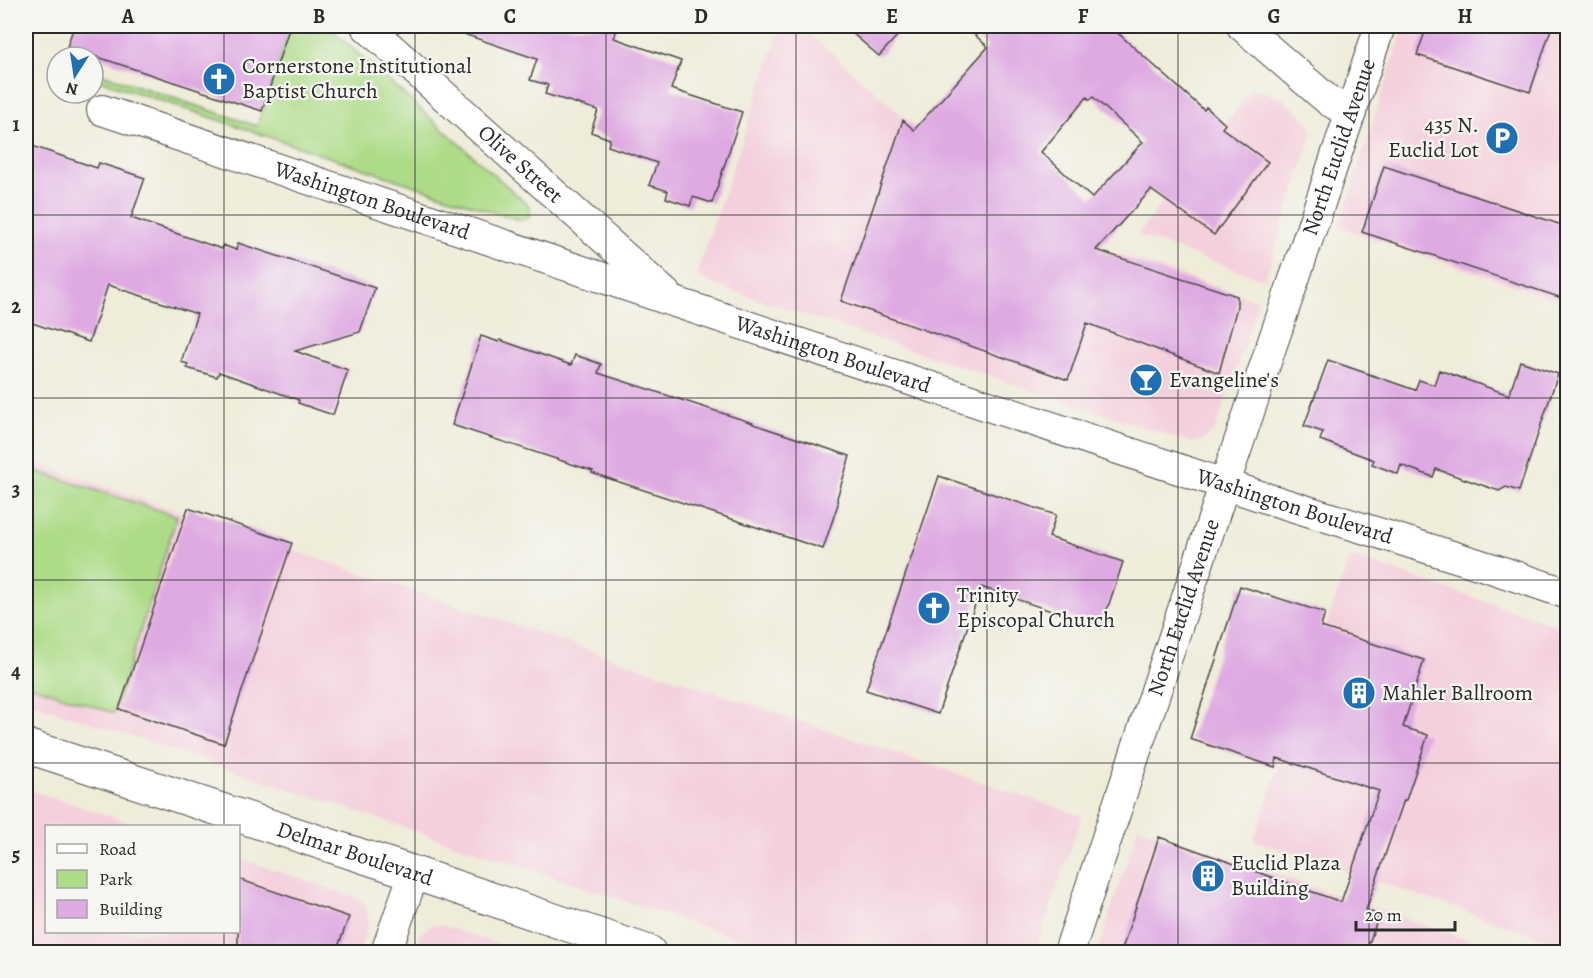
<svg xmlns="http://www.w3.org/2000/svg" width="1593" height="978" font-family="Alegreya,serif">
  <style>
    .built { fill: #f4cfdc }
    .green { fill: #addb87; stroke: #6c8359; stroke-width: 1.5 }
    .building { fill: #dfaae2; fill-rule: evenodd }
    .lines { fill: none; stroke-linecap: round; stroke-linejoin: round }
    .street-casing { stroke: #484845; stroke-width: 32 }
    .secondary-casing { stroke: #484845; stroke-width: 35 }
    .street { stroke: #fff; stroke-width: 30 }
    .secondary { stroke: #fff; stroke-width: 33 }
    .grid { fill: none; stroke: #2b2b2b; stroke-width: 1.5; stroke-opacity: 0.55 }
    .labels { text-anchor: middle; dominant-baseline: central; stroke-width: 4.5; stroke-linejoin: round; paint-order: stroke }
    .poi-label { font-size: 22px; fill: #2b2b2b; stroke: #f6f6f2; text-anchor: start }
    .street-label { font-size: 22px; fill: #2b2b2b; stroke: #f6f6f2 }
    .neatline { fill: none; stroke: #2b2b2b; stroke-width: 2 }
    .grid-label { font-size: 20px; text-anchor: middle; font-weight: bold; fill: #2b2b2b }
  </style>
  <rect width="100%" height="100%" fill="#f6f6f2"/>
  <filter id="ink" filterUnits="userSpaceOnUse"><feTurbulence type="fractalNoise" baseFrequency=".0167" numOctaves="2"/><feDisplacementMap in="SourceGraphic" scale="12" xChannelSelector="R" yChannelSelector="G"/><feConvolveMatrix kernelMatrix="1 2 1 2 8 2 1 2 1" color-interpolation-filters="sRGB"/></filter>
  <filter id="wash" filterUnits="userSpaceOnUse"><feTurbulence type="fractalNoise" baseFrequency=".008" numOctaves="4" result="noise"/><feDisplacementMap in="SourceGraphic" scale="24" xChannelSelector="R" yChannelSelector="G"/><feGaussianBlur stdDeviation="1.35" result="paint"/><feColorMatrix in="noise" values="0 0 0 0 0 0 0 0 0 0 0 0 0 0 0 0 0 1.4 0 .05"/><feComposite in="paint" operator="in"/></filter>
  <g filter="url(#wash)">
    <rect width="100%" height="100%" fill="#efecd9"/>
    <path class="built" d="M781,26H800L1027,224L1259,301L1215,431L1203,440L1192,443L712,284L696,276Z
      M1404,26H1567V303L1339,227Z
      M1252,90L1267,93L1283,99L1309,122L1313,133L1265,280L1137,235Z
      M26,460L1082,816L1035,952H778L26,701Z
      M1350,556L1567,629V946L1254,840Z
      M26,789L140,826H46V932H238L239,858L353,896L365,905L369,924L359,952H26Z
      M1138,827L1502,952H1097Z
      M432,925H441L523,952H413L419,935Z"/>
    <path class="green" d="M290,26H327L528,205C532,211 531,214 527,219L520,220L493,212L93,78V71L257,126Z
      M26,468L177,516L114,713L26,684V631L34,605L26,602Z"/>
    <g id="blocks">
      <path class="building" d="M74,26H290L262,111L67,47Z
        M452,26H618L614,38L681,61L671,89L742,112L712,203L693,197L690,206L666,198L668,191L649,185L657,163L608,146L610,139L591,132L598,110L545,94L548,85L530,80L537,59L452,30Z
        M844,26H906L879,56Z
        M965,26H1110L1204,110L1206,107L1225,124L1222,128L1268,162L1214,235L1151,190L1096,250L1237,296V307L1219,373L1087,323L1068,380L841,301L903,120L914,130L988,47ZM1087,97L1090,100L1093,97L1143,142L1092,198L1041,152Z
        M1427,26H1552L1530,92L1417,55Z
        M32,146L97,168L99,163L145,178L131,218L222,249L223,245L236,250L238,243L375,288L360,332L295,351L348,370L333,415L298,403L299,400L219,372L217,377L187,368L188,364L181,362L197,314L108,285L89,342L26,321V164Z
        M1384,166L1568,227V300L1362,232Z
        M481,336L499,342L500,340L571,365L575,355L601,364L598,373L753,423V424L850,456L837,498L838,504L823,549L592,473L593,471L452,425Z
        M1328,360L1415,390L1419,380L1434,385L1439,370L1509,395L1520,361L1558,374L1519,491L1506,487L1499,491L1436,469L1433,477L1401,465L1398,474L1372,464L1374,460L1320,440L1323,432L1304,426Z
        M939,476L1056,515L1049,537L1123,562L1101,628L981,587L938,714L866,690Z
        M188,508L292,543L224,744L119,709Z
        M1240,586L1325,613L1321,627L1424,660L1403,727L1428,735L1406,800H1404L1366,910L1379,915L1366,952H1121L1159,837L1341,902L1379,791L1277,758L1275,767L1190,739Z
        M238,879L349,917L336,952H238Z"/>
    </g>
  </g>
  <g filter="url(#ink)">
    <use href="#blocks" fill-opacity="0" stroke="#484845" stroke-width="1.5"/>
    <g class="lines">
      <defs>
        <g id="street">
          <path id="s1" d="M366,26L666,294"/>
          <path d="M1242,26L1329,101L1351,113"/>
          <path id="s2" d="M102,110L675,302L1269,499L1494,569L1568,594"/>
          <path d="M386,952L414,873"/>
          <path id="s3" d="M1069,952L1225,483L1380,26"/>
        </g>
        <g id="secondary">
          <path id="s4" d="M26,746L414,873L649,952"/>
        </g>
      </defs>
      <use href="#street" class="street-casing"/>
      <use href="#secondary" class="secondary-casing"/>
      <use href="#street" class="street"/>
      <use href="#secondary" class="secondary"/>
    </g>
  </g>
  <path class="grid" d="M224,26V826M415,26V952M606,26V952M796,26V952M987,26V952M1178,26V952M1369,26V952M26,215H1568M26,398H1568M26,580H1568M26,763H1568M224,932V952"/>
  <defs>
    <symbol id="church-disc" viewBox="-11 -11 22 22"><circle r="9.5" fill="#1f6fb2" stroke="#f6f6f2"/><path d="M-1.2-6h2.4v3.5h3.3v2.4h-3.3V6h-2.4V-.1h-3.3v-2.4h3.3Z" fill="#fff"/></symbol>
    <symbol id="parking-disc" viewBox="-11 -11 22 22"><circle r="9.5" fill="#1f6fb2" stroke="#f6f6f2"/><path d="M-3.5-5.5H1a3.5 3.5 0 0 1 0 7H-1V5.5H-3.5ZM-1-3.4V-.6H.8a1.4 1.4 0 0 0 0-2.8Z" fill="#fff"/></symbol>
    <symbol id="bar-disc" viewBox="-11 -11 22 22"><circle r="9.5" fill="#1f6fb2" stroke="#f6f6f2"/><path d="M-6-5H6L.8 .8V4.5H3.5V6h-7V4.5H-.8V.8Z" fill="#fff"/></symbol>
    <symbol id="building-disc" viewBox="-11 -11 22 22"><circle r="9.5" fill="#1f6fb2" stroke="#f6f6f2"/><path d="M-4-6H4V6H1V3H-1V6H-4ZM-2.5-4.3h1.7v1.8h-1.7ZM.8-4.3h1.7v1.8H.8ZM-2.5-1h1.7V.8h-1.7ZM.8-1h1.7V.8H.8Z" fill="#fff"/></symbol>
  </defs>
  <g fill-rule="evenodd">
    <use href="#church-disc" x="200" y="60" width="38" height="38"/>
    <use href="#parking-disc" x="1483" y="119" width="38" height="38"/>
    <use href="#bar-disc" x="1127" y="361" width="38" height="38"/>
    <use href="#church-disc" x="915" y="589" width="38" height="38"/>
    <use href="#building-disc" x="1340" y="674" width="38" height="38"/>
    <use href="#building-disc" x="1189" y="857" width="38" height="38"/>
  </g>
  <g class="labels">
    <g class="poi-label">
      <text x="242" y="66">Cornerstone Institutional<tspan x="242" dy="25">Baptist Church</tspan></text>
      <text x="1479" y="125" text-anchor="end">435 N.<tspan x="1479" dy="25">Euclid Lot</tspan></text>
      <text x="1169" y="380">Evangeline's</text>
      <text x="957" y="595">Trinity<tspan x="957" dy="25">Episcopal Church</tspan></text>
      <text x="1382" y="693">Mahler Ballroom</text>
      <text x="1231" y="863">Euclid Plaza<tspan x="1231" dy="25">Building</tspan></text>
    </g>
    <g class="street-label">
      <text stroke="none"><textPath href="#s3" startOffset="849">North Euclid Avenue</textPath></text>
      <text stroke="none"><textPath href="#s1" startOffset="207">Olive Street</textPath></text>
      <text stroke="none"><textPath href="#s2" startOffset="285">Washington Boulevard</textPath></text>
      <text stroke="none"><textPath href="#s2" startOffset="771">Washington Boulevard</textPath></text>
      <text stroke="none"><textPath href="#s2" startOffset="1257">Washington Boulevard</textPath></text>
      <text stroke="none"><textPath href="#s3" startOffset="363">North Euclid Avenue</textPath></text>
      <text stroke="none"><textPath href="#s4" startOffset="346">Delmar Boulevard</textPath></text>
    </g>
  </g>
  <rect width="1593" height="978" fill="none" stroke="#f6f6f2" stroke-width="66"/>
  <rect x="45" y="825" width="195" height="108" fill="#f6f6f2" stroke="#a5a5a2" stroke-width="1.5"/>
  <rect x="57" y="844" width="30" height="9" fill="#ffffff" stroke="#a5a5a2" stroke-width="1.5"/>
  <text x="99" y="855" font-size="18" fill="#2b2b2b">Road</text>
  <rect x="57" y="870" width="30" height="18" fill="#addb87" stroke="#a5a5a2" stroke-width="1.5"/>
  <text x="99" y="885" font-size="18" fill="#2b2b2b">Park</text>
  <rect x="57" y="900" width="30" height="18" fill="#dfaae2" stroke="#a5a5a2" stroke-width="1.5"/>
  <text x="99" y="915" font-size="18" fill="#2b2b2b">Building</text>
  <g transform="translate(75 75) rotate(192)"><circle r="28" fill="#f6f6f2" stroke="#a5a5a2" stroke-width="1.5"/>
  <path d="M0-4.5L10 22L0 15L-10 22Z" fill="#1f6fb2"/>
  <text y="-9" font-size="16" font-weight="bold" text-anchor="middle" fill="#2b2b2b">N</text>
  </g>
  <path d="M1356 921v9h99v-9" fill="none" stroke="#2b2b2b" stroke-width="3"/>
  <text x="1365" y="921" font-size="18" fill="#2b2b2b" stroke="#f6f6f2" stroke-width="4.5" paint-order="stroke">20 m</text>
  <rect x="33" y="33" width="1527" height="912" class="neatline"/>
  <g class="grid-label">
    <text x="128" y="23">A</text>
    <text x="319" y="23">B</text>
    <text x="510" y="23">C</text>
    <text x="701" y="23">D</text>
    <text x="892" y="23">E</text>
    <text x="1083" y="23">F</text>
    <text x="1274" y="23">G</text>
    <text x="1465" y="23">H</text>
    <text x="16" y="131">1</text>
    <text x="16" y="313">2</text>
    <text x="16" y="496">3</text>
    <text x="16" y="678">4</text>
    <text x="16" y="861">5</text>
  </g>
</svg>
